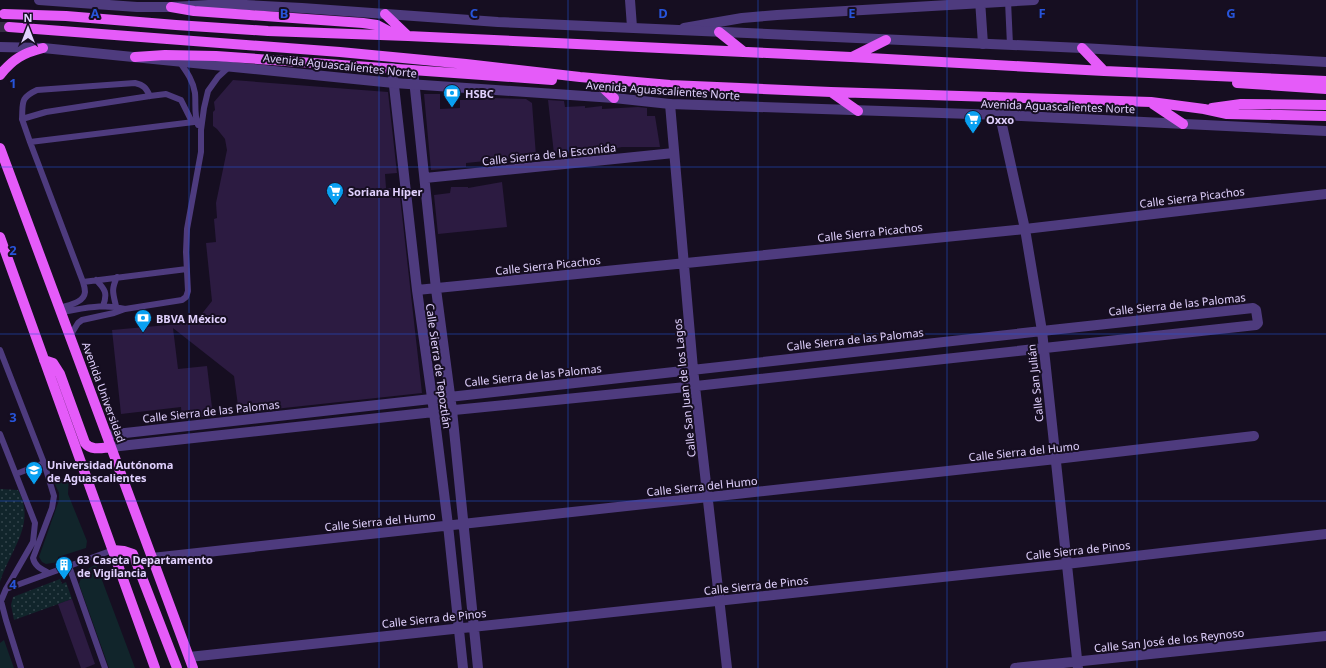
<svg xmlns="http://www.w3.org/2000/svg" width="1326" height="668" font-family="'Noto Sans',sans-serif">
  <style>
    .grass { fill: #11252b }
    .garden { fill: url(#garden-dots) }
    .building { fill: #2c1b41 }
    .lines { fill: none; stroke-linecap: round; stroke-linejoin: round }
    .primary-tunnel { stroke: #342b42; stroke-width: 10; stroke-dasharray: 10 5; stroke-linecap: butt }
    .service { stroke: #4e3b7e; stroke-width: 6 }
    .minor { stroke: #4e3b7e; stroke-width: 10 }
    .tertiary { stroke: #4e3b7e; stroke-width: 10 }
    .primary { stroke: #e55bf9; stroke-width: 10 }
    .grid { fill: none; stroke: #2754da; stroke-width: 1; stroke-opacity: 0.55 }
    .labels { text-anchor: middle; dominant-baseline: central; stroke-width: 4; stroke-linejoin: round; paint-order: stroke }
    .street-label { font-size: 11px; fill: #e0d0fd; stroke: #160e21 }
    .poi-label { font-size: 11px; font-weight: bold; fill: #e0d0fd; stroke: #160e21; text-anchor: start }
    .grid-label { font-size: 13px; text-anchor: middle; font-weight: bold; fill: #2754da; stroke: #160e21; stroke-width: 4; stroke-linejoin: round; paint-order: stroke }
  </style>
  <defs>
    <pattern id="garden-dots" width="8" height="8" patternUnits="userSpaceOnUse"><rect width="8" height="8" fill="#11252b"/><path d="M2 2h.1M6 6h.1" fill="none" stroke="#33444b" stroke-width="1.8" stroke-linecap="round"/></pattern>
  </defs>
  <rect width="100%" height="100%" fill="#160e21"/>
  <path class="grass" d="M69,476L68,494L87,541L86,548L58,557L59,562L46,564L42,562L39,557L59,500V493L54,482Z
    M96,564L135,668H109L79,584L83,572Z
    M4,640L14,668H0V643Z"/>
  <path class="garden" d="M0,489L18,490C37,524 10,550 0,582Z
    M60,579L62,584L66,582L72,599L14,620L11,605L13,597Z"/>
  <path class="building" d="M233,80L388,92L397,173L385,174L386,188H399L422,393L239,413L234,376L173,328L178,369L207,366L213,416L182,419L181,407L121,414L112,330L179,324V321L197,320L212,301L206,243L216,242L214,219L217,218L216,203L227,150L225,139L217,129L213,126V112L215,110L214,102Z
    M424,94H440V109L460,108V100H479L490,98L526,99L532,103L536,156L466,163V167L431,170Z
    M548,100L564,101L565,107L585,106V108L602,106V109L638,107L647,108V116H655L660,147H622L606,150L554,154Z
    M502,182L507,227L438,234L434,195L450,193L451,187H468V188Z
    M72,599L95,664L85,668H81L58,604Z"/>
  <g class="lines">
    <path class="primary-tunnel" d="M0,27H9"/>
    <path class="service" d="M1008,1L1010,45
      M179,61C186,71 193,80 195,93C196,104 194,115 198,125
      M22,119C23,102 20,98 37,90L135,83C144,85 146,88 150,96
      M30,142L22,119L46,112L150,96L166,94L181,100L192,122
      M187,269L83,282L30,142L202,121
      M96,280C105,289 108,293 103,306
      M116,306C113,293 111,290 117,277
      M60,308C68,305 84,303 85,292C85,289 84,285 83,282
      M61,312C82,309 104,303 125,309
      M70,336L78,323L82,320L114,313L125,309L182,300L186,297L188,291L186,252L187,229L201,152V130L204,108L208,91L218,77L230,66
      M0,350L44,463L54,496L52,508L33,558C35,567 42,569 49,573
      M0,434L35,523L33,542L6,589L1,601L6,620L21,668
      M16,474L44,463
      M69,566L105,668
      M6,589L113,550"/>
    <path class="minor" d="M630,0L632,27
      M980,0L983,44
      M684,28L742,18L777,15L1034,0
      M392,68L417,290L434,412L448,525L463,668
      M413,70L436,289L452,410L478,668
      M996,98L1025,229L1042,331L1078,668
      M670,104L693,369L727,668
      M425,178L674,153
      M417,290L1025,229L1326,194
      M107,435L1042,331L1253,308L1256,310L1258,323L1256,325L696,386L434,412L111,447
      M152,558L1056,459L1254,436
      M189,657L1066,564L1326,534
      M1015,668L1326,636"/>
    <path class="tertiary" d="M39,0L137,7H171L227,4L302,8L498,22L1082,48L1326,62
      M0,47L43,48L394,83L614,98L670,104L1001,115L1326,131"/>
    <path class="primary" d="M171,7L194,11L363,23L377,25L394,34
      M4,14L66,16L176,25L268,31L408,36L851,57L1104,71L1326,81
      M385,14L408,36
      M9,27L340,52L466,64L580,77L670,85L831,92L1151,102L1204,109L1227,114L1326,116
      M719,32L744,52
      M1082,48L1104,71
      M135,57L165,55L216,56L552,80
      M852,57L886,40
      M0,75C13,59 23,53 43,48
      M594,79L614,98
      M1237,83L1326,89
      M831,92L858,111
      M1153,104L1183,124
      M1212,108L1241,104L1326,105
      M0,148L193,668
      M0,237L155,668
      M44,360L53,363L60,374L85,443C91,451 102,448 111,447
      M113,550L124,551L133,554L177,668"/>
  </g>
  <path class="grid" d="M189,0V668M379,0V668M568,0V668M758,0V668M947,0V668M1137,0V668M0,167H1326M0,334H1326M0,501H1326"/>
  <defs>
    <symbol id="bank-pin" viewBox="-11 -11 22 30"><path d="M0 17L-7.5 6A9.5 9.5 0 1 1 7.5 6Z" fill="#09a0f1" stroke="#160e21"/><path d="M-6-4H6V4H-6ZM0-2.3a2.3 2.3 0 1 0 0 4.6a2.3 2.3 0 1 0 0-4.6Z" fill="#fff"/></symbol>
    <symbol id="supermarket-pin" viewBox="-11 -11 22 30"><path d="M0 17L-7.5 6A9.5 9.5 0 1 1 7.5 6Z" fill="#09a0f1" stroke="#160e21"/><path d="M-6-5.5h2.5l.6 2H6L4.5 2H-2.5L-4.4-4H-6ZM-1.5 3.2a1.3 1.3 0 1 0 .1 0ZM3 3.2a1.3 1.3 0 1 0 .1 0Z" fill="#fff"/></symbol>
    <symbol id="university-pin" viewBox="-11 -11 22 30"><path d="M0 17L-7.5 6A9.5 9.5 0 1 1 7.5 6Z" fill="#09a0f1" stroke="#160e21"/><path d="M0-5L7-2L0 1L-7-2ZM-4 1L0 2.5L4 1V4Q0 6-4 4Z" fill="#fff"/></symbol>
    <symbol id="building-pin" viewBox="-11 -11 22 30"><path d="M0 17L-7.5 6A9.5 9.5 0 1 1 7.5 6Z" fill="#09a0f1" stroke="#160e21"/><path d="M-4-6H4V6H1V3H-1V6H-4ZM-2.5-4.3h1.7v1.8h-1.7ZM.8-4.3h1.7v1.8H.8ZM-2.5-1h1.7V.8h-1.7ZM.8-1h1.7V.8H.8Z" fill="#fff"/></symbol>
  </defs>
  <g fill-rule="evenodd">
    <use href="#bank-pin" x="442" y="83" width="20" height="27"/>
    <use href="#supermarket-pin" x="963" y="109" width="20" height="27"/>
    <use href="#supermarket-pin" x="325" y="181" width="20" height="27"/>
    <use href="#bank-pin" x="133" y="308" width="20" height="27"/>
    <use href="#university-pin" x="24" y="460" width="20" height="27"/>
    <use href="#building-pin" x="54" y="555" width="20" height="27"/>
  </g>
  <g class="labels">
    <g class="street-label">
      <text transform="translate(340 65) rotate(6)">Avenida Aguascalientes Norte</text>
      <text transform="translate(663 90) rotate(4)">Avenida Aguascalientes Norte</text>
      <text transform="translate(1058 106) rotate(2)">Avenida Aguascalientes Norte</text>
      <text transform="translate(549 154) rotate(-6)">Calle Sierra de la Esconida</text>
      <text transform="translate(1192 197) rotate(-7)">Calle Sierra Picachos</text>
      <text transform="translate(870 232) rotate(-6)">Calle Sierra Picachos</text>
      <text transform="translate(548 265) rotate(-6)">Calle Sierra Picachos</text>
      <text transform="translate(1177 304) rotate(-6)">Calle Sierra de las Palomas</text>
      <text transform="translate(855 339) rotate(-6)">Calle Sierra de las Palomas</text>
      <text transform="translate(439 366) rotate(82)">Calle Sierra de Tepoztlán</text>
      <text transform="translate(533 375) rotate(-6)">Calle Sierra de las Palomas</text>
      <text transform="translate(1035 383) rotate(-96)">Calle San Julián</text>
      <text transform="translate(684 388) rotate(-96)">Calle San Juan de los Lagos</text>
      <text transform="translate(104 392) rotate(70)">Avenida Universidad</text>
      <text transform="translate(211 411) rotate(-6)">Calle Sierra de las Palomas</text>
      <text transform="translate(1024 451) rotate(-6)">Calle Sierra del Humo</text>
      <text transform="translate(702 486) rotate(-6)">Calle Sierra del Humo</text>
      <text transform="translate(380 521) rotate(-6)">Calle Sierra del Humo</text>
      <text transform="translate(1078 550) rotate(-6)">Calle Sierra de Pinos</text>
      <text transform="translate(756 585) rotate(-6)">Calle Sierra de Pinos</text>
      <text transform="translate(434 618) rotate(-6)">Calle Sierra de Pinos</text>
      <text transform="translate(1169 640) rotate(-6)">Calle San José de los Reynoso</text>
    </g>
    <g class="poi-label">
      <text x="465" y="93">HSBC</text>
      <text x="986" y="119">Oxxo</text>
      <text x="348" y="191">Soriana Híper</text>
      <text x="156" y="318">BBVA México</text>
      <text x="47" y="464">Universidad Autónoma<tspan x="47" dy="13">de Aguascalientes</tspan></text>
      <text x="77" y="559">63 Caseta Departamento<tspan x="77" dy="13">de Vigilancia</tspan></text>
    </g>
  </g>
  <g class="grid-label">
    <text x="95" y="18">A</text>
    <text x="284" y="18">B</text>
    <text x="474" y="18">C</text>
    <text x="663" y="18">D</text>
    <text x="852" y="18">E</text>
    <text x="1042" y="18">F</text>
    <text x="1231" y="18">G</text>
    <text x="13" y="88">1</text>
    <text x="13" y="255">2</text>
    <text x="13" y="422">3</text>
    <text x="13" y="589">4</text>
  </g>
  <g transform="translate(28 28)" stroke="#160e21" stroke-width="3" paint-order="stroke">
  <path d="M0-3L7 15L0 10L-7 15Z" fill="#e0d0fd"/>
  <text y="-6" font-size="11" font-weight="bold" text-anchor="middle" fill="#e0d0fd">N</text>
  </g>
</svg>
